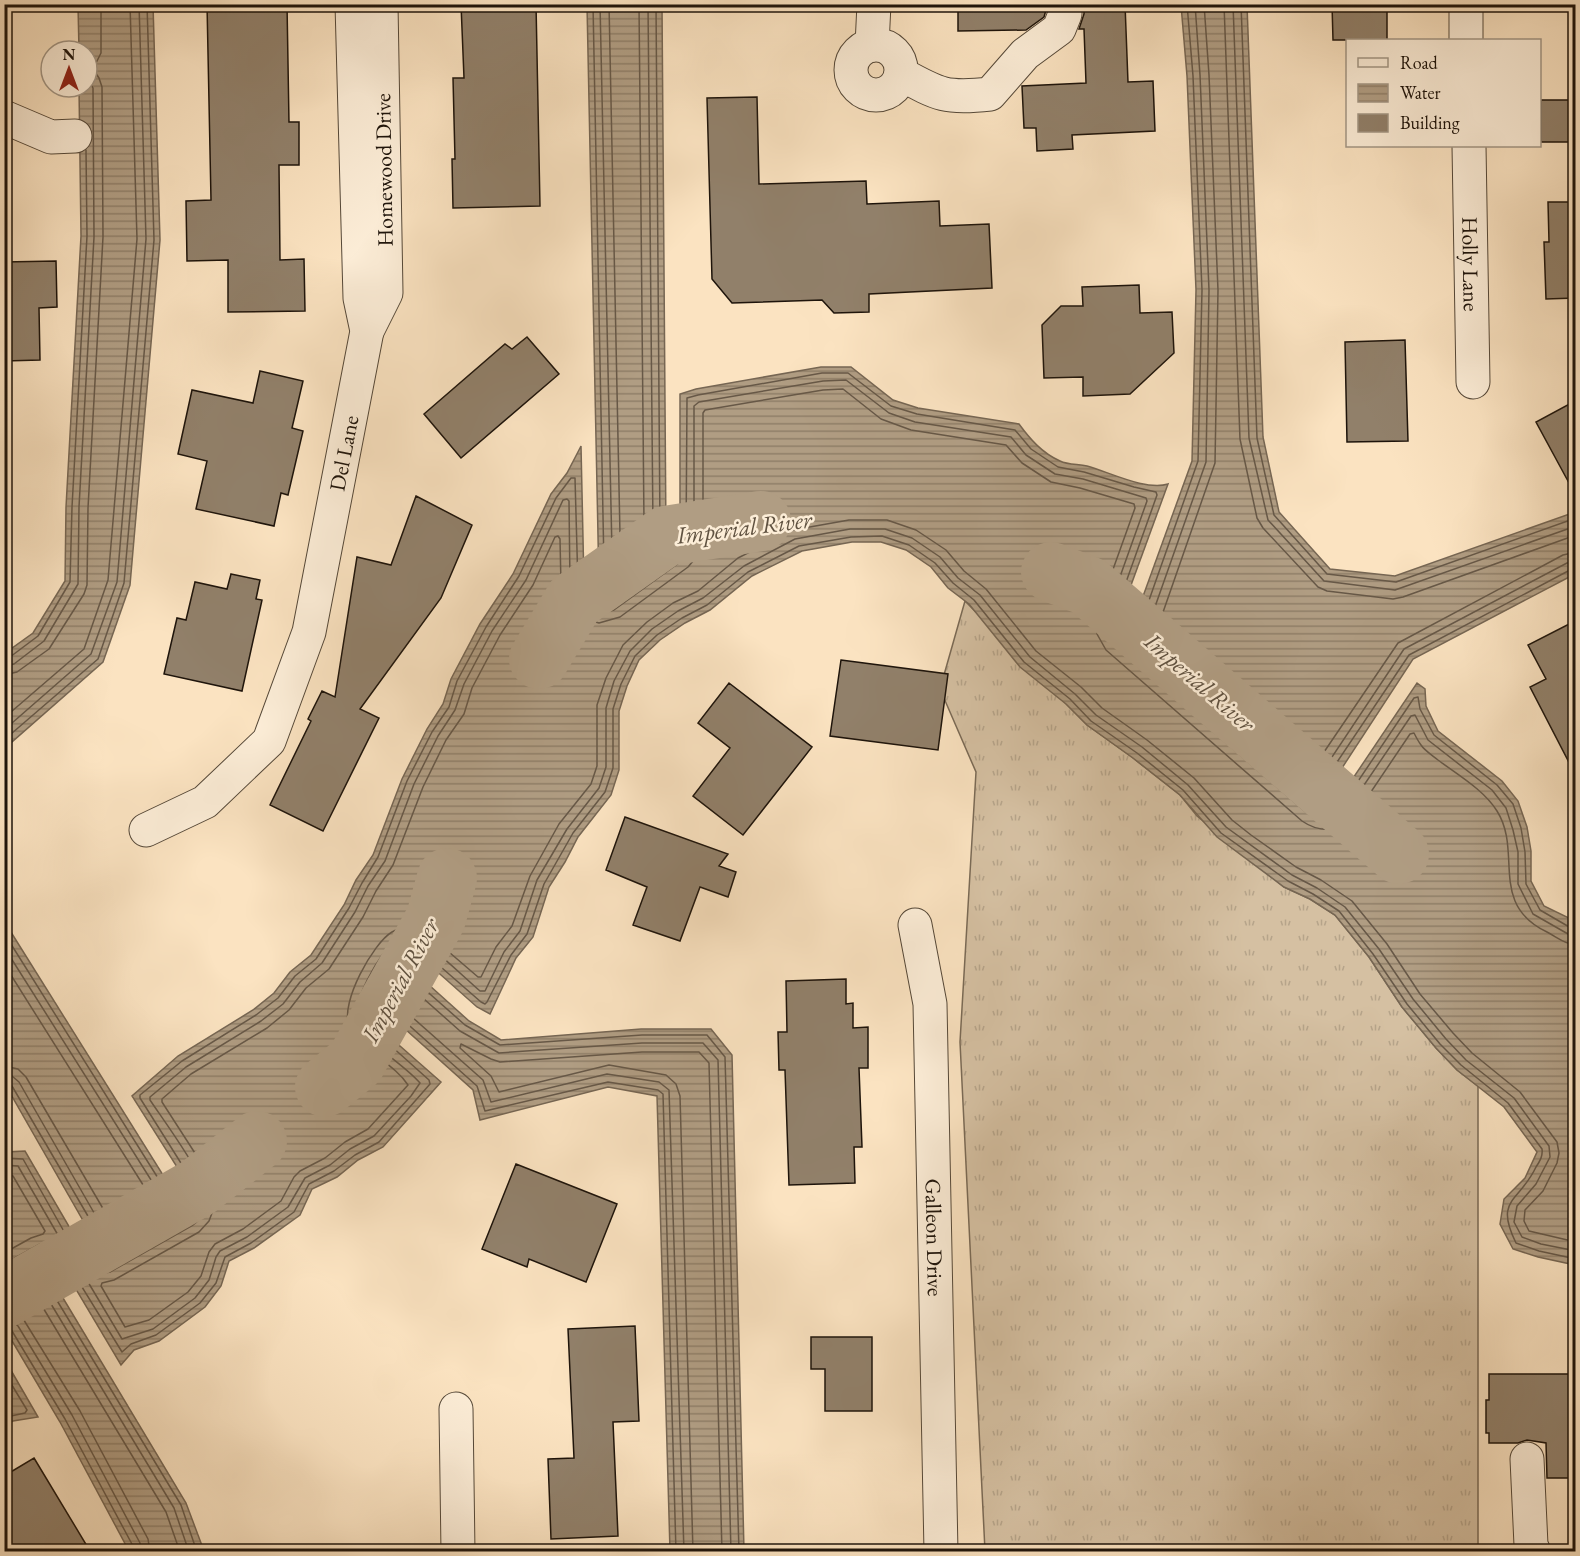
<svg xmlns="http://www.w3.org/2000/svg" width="1580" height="1556" font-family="'EB Garamond',serif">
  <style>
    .grass { fill: url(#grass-tufts); stroke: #7a6a56; stroke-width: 1.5 }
    .water { fill: url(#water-rules); stroke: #766653; stroke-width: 1.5 }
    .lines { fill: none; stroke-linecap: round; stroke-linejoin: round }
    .shore { stroke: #675847; stroke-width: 1.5 }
    .river { stroke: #b09d83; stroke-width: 60 }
    .building { fill: #91806a; stroke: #1e140b; stroke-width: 1.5 }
    .minor-casing { stroke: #554838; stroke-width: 35 }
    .minor { stroke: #fcedd7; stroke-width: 33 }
    .labels { text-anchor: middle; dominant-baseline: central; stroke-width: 5; stroke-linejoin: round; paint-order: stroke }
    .street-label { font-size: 22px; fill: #1e140b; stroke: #fcedd7 }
    .water-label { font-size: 24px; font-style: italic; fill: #605241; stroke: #fcedd7 }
  </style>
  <defs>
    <pattern id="grass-tufts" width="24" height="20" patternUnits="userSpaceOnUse" patternTransform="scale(1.5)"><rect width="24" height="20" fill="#d5c0a2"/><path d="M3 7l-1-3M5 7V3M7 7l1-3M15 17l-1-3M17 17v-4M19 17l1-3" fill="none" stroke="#b6a48a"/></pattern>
    <pattern id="water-rules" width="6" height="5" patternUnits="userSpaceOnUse" patternTransform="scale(1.5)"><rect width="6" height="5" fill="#b09d83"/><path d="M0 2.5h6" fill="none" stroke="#8f7f69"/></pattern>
  </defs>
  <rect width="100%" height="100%" fill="#fbe3c1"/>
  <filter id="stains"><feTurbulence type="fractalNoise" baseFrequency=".00333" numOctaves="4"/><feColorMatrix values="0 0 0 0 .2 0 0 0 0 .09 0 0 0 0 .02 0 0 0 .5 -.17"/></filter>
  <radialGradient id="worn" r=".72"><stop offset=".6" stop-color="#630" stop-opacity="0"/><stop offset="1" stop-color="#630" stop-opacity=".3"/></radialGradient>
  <path class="grass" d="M965,601L1087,725L1133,758L1180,795L1197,816L1284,887L1310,899L1335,915L1369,957L1402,1007L1436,1048L1457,1070L1478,1086V1551H985L960,1042L976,772L940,689Z"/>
  <path class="water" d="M78,5H153L160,240L130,585L103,662L5,748L4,654L33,633L65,581L66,507L81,236L79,87H87V51H79Z
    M587,5H662L666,536L599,584Z
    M1181,5H1247L1263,437L1279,512L1330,569L1395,576L1575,512V574L1413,659L1327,791L1133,624L1192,461L1196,290L1187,76Z
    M821,367H851L893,400L918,408L1019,424C1030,439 1042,453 1060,461C1068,465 1078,464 1087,466C1109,472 1146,491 1168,484L1119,618V629L1121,634L1317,804L1326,807L1335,805L1417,683L1425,689L1426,706L1438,731L1502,781L1518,801L1527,827L1531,851V881L1544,906L1569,918L1575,924V1265L1538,1257L1513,1249L1500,1224L1504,1199L1525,1178L1537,1152L1504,1107L1457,1070L1436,1048L1402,1007L1369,957L1335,915L1310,899L1284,887L1217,837L1180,795L1133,758L1087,725L1066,704L1020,667L969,604L948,588L931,567L906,550L881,542H852L802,551L752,576L710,610L685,623L660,640L639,660L627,686L619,711V770L611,795L578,837L565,862L549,887L533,937L516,958L490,1014L477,1007L414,951H404C393,961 367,1001 370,1016C370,1017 374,1023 375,1024L441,1082L383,1147L358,1160L337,1177L312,1189L300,1215L254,1248L229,1261L221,1286L205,1307L159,1341L134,1350L121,1365L61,1264L54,1258H41L5,1279V1152L25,1151L85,1254L91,1261L104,1260L189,1210L193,1200L191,1189L132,1096L178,1056L253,1010L274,993L290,972L311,955L344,905L356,880L373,855L402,779L427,729L443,704L451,679L480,624L513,574L551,494L567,473L580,448L581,446L584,584L590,598L598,600L607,598L674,550L680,541V394L696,389Z
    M4,921L178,1199L97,1245L5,1084Z
    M409,967L469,1021L501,1040L641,1029H711L732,1055L744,1551H670L657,1096L608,1087L480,1120L473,1090L385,1011Z
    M48,1273L186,1503L204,1551H129L60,1422L5,1329V1298Z
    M5,1360L38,1417L13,1421L5,1427Z"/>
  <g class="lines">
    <path class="shore" d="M593,4L604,567L607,570L660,531L656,4
      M600,4L612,552L615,555L653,528L648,4
      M609,4L620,535L623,538L644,523L639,4
      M1187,4L1193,76L1202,290L1198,461L1141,623L1325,780L1409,655L1570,570L1576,569
      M1195,4L1200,75L1209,290L1206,462L1150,621L1324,769L1404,649L1567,563L1576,561
      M1204,4L1209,75L1218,290L1215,463L1161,618L1322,755L1398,643L1563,555L1576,552
      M1224,4L1240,439L1257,518L1263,528L1318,587L1327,591L1393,599L1403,597L1576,535
      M1233,4L1249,438L1268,520L1324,581L1395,590L1576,526
      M1241,4L1257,438L1274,515L1327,574L1396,582L1576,518
      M4,658L10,657L38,636L70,582L72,507L87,236L86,150
      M4,666L14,664L44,641L78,584L79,507L94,237L93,88L87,77
      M4,675L17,672L49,649L84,594L87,585L88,508L103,237L102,87L99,78L93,69L101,53V4
      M4,718L84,649L108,580L137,239L130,4
      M4,730L91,654L117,582L146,239L139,4
      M4,740L98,659L124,583L154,240L147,4
      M4,933L168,1194V1197L102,1235H99L12,1086L4,1083
      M1576,936L1568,934L1533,914L1518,884V852L1513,830L1506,808L1492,790L1428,740L1415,715L1411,716L1345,813C1333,823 1320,822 1308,814L1112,644L1106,632V616L1147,501L1146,498L1083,479L1055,474L1026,455L1011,437L915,422L889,413L846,380L823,381L699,402L694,406V541L692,549L683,560L614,610L598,614L584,610L575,601L570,586L569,501L567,499L563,500L526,580L492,631L464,684L455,710L438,736L414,784L385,861L368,886L355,912L322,963L300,982L283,1004L261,1021L186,1067L150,1097V1100C164,1121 204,1175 207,1197C208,1208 201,1219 193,1225L110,1272L96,1275L87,1274L85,1277L122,1339L153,1329L195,1298L209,1280L216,1257L220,1251L247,1237L288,1207L305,1178L330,1165L350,1149L374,1136L411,1096L420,1083C404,1064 367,1044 358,1022C350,1004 380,952 395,941C400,937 410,936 417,938C427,941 469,982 480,991H485L504,952L520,931L537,880L567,829L599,788L606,767V708L614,681L630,651L652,629L678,611L703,598L744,566L795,539L850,529H885L912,538L940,557L958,578L980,595L1030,657L1075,694L1096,715L1142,747L1188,785L1226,827L1292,875L1317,888L1345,907L1379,949L1413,999L1446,1039L1466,1060L1514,1098L1549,1146L1550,1157L1536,1184L1517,1206L1514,1222L1522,1237L1541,1244L1576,1251
      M1576,945C1564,944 1557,937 1547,932C1488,904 1523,852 1497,811C1484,790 1458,775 1438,760C1432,755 1425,751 1421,745C1418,741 1416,737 1414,733L1410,734L1352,820C1337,833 1318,832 1302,821L1106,650L1097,634V614L1135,508L1134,504L1080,488L1051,482L1022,463L1006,445L911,430L881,419L843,389L823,390L705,410L703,413V542L699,554L688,567L620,617L599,623L578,617L566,603L561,586L560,539L558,536L555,537L533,585L500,635L472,688L464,714L446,740L423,787L393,865L376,891L363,917L329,969L306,988L289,1010L267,1028L191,1074L162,1099V1102L211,1178L216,1195L215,1205L209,1221L199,1232L114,1280L102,1283L101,1286L125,1327L149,1320L188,1292L201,1276L209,1252L215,1244L243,1229L281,1201L294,1177L300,1171L325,1158L345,1142L368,1129L408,1085C393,1062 360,1051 349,1025C340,1003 373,943 392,932C403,926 418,928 428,934L478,977H481L496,947L512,926L530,876L559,824L591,784L597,766V705L606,678L623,645L647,622L673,603L698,591L738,558L793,530L849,520H887L916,530L946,550L964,571L986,589L1036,651L1081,687L1102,708L1147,740L1194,778L1232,820L1251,835L1296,867L1321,880L1352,901L1387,944L1420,994L1453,1033L1472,1053L1520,1092L1557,1142L1559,1153L1557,1163L1543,1191L1525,1210L1524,1221L1529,1231L1576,1242
      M4,947L158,1191V1195L105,1225H101L19,1082L12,1076L4,1075
      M4,964L145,1188V1192L108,1213L105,1212L26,1077L18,1069L4,1066
      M4,1158L23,1159L79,1258C89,1267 94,1269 107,1265L193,1215L199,1201L196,1187L140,1098V1095L182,1061L256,1015L278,998L295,976L316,959L349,908L362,883L378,857L407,781L432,732L449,707L457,681L486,627L519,576L556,498L571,478H575L578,586C583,603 592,608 610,603L678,555L686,544L687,398L698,395L822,373H848L891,406L917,414L1015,430L1031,449L1058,467L1084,472L1134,487L1156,492L1157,495L1114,616L1113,629L1117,638L1313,808L1324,813L1340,808L1414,698L1418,697L1420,709L1434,735L1497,785L1513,804L1521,828L1525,852L1526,884L1540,910L1571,928H1576
      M4,1165L18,1166L62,1242L59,1245L40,1244L4,1264
      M4,1174L13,1176L45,1231L43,1234L31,1238L4,1253
      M4,1272C25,1260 45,1240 66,1261L122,1352L131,1344L156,1335L200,1303L216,1283L225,1257L251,1243L294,1212L309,1184L334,1171L355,1155L379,1142L430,1084L429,1080L371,1028C368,1025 365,1021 364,1016C362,998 388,956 402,946L418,947L481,1002L485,1004L487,1002L511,955L527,934L544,884L573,833L605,792L613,768V709L621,684L635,656L657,635L682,618L707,605L748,572L799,546L851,537L882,536L909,545L935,563L953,583L974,600L1024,662L1070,699L1091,721L1137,753L1183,790L1221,833L1288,881L1313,894L1339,911L1373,954L1407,1004L1440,1044L1461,1065L1508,1103L1542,1149C1543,1156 1540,1161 1536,1167C1519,1203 1494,1198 1516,1243L1539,1251L1576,1259
      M4,1303L9,1302L44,1283L47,1284L181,1505L197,1552
      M4,1310L13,1309L41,1293L45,1294L174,1508L189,1552
      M4,1320L12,1321L18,1326L72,1415L140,1543L141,1552
      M4,1327L12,1331L65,1419L133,1546L134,1552
      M4,1372L27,1410L25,1413L11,1416L4,1420
      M150,1552L148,1539L80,1411L22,1317L23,1313L38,1305L42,1306L166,1512L180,1552
      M676,1552L663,1094L658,1090L608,1082L485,1111L477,1086L393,1011L410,979H413L465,1025L500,1045L642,1035H707L725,1057L739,1552
      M684,1552L669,1090L659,1082L607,1074L491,1102L483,1080L403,1009V1006L412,991H415L460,1031L499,1053L642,1043H703L718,1060L731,1552
      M693,1552L680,1096L676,1084L666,1075L609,1065L499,1092L491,1076L460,1048L461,1044L491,1059L500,1062L642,1052H699L709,1063L722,1552"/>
    <path class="river" d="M1051,572L1088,586L1399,854
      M539,659L574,601L666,536L761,521
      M325,1087L356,1062L436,918L447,878
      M4,1298L197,1188L257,1141"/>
  </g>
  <path class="building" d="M207,4H287L289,122H299V165H279L280,260L304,259L305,311L228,312V260L187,261L186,201L211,200Z
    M461,4H536L540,206L453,208L452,159H455L453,78H464Z
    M958,4H1046V10L1044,17L1026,30L958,31Z
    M1084,4H1125L1128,82L1153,81L1155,131L1072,135L1073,149L1037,151L1036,128H1024L1022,86L1086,83L1084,29H1079L1084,14Z
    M1332,4H1387V40H1333Z
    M757,97L759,184L866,181L867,204L939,201L940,226L989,224L992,288L869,294V312L834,313L822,300L732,303L712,279L707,98Z
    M1541,100H1575V142H1541Z
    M1548,202H1575V298L1546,299L1544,242H1549Z
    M56,261L57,307L39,308L40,360L4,361V262Z
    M1139,285L1140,313L1172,312L1174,353L1130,394L1083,396V377L1044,378L1042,325L1061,306H1083L1082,287Z
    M527,337L559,374L461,458L424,414L505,344L512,349Z
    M1405,340L1408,441L1347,442L1345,342Z
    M260,371L303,381L292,428L303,431L288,495L281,493L274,526L196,509L207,461L178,454L192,390L253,403Z
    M1575,401V494L1536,422Z
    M416,496L472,525L441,598L360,709L379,718L323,831L270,805L311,721L308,719L322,691L335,697L357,557L391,565Z
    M231,574L260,580L256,599L262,600L242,691L164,674L177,618L186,620L195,582L227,589Z
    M1575,621V774L1530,687L1546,679L1528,645Z
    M841,660L948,674L938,750L830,736Z
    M729,683L812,747L743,835L693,796L730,748L698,723Z
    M625,817L728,854L719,866L736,872L728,897L700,887L680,941L633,925L647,887L606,870Z
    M846,979V1004L853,1003V1028L868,1027V1068H859L862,1147H854L855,1183L789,1185L785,1070H779L778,1032H787L786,981Z
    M516,1164L617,1204L586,1282L529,1259L527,1267L482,1249Z
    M635,1326L639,1421L613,1422L618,1536L551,1539L548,1459L574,1458L568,1329Z
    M811,1337H872V1411H825V1369H811Z
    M1489,1374H1575V1478H1547L1546,1443L1527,1440L1518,1443H1489V1433H1486V1400H1489Z
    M34,1458L90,1551H13L4,1537V1476Z"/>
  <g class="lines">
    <defs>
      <g id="minor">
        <path d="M1466,4V40"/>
        <circle cx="876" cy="70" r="25"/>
        <path d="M872,45L874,4"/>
        <path d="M901,74C939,95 946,99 990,94L1025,54L1059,29L1065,14V4"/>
        <path d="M4,117L51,137L75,136"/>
        <path id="s1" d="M1469,146L1473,382"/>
        <path d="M367,331L386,293L381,4"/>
        <path id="s2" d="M146,830L205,802L269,741L309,632L367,331L360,298L352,4"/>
        <path id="s3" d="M915,925L930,1004L941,1552"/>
        <path d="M456,1409L458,1552"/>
        <path d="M1527,1459L1531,1545L1534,1552"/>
      </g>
    </defs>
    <use href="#minor" class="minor-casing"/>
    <use href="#minor" class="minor"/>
  </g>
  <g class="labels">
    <g class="street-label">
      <text transform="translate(384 170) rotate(-91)">Homewood Drive</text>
      <text stroke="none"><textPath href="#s1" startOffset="118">Holly Lane</textPath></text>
      <text stroke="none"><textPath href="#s2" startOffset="452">Del Lane</textPath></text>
      <text stroke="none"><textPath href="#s3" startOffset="314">Galleon Drive</textPath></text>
    </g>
    <g class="water-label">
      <text transform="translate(744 527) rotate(-7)">Imperial River</text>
      <text transform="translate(1200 682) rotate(41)">Imperial River</text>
      <text transform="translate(400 980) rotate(-62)">Imperial River</text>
    </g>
  </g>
  <rect width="1580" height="1556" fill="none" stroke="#fbe3c1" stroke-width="24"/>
  <rect x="6" y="6" width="1568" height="1544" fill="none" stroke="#1e140b" stroke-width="3"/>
  <rect x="12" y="12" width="1556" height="1532" fill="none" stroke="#1e140b" stroke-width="1.5"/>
  <rect x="1346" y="39" width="195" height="108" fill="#fcedd7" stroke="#a39685" stroke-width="1.5"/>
  <rect x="1358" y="58" width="30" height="9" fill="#fcedd7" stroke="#a39685" stroke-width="1.5"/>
  <text x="1400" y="69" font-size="18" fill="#1e140b">Road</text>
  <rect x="1358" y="84" width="30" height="18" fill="url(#water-rules)" stroke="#a39685" stroke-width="1.5"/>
  <text x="1400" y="99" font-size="18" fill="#1e140b">Water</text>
  <rect x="1358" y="114" width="30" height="18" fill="#91806a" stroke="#a39685" stroke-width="1.5"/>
  <text x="1400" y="129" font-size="18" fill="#1e140b">Building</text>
  <g transform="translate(69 69)"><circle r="28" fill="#fcedd7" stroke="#a39685" stroke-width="1.5"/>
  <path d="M0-4.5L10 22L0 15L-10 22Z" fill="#8f2418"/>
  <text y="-9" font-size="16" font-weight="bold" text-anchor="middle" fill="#1e140b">N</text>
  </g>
  <rect width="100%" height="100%" filter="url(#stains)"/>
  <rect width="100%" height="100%" fill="url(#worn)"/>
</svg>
